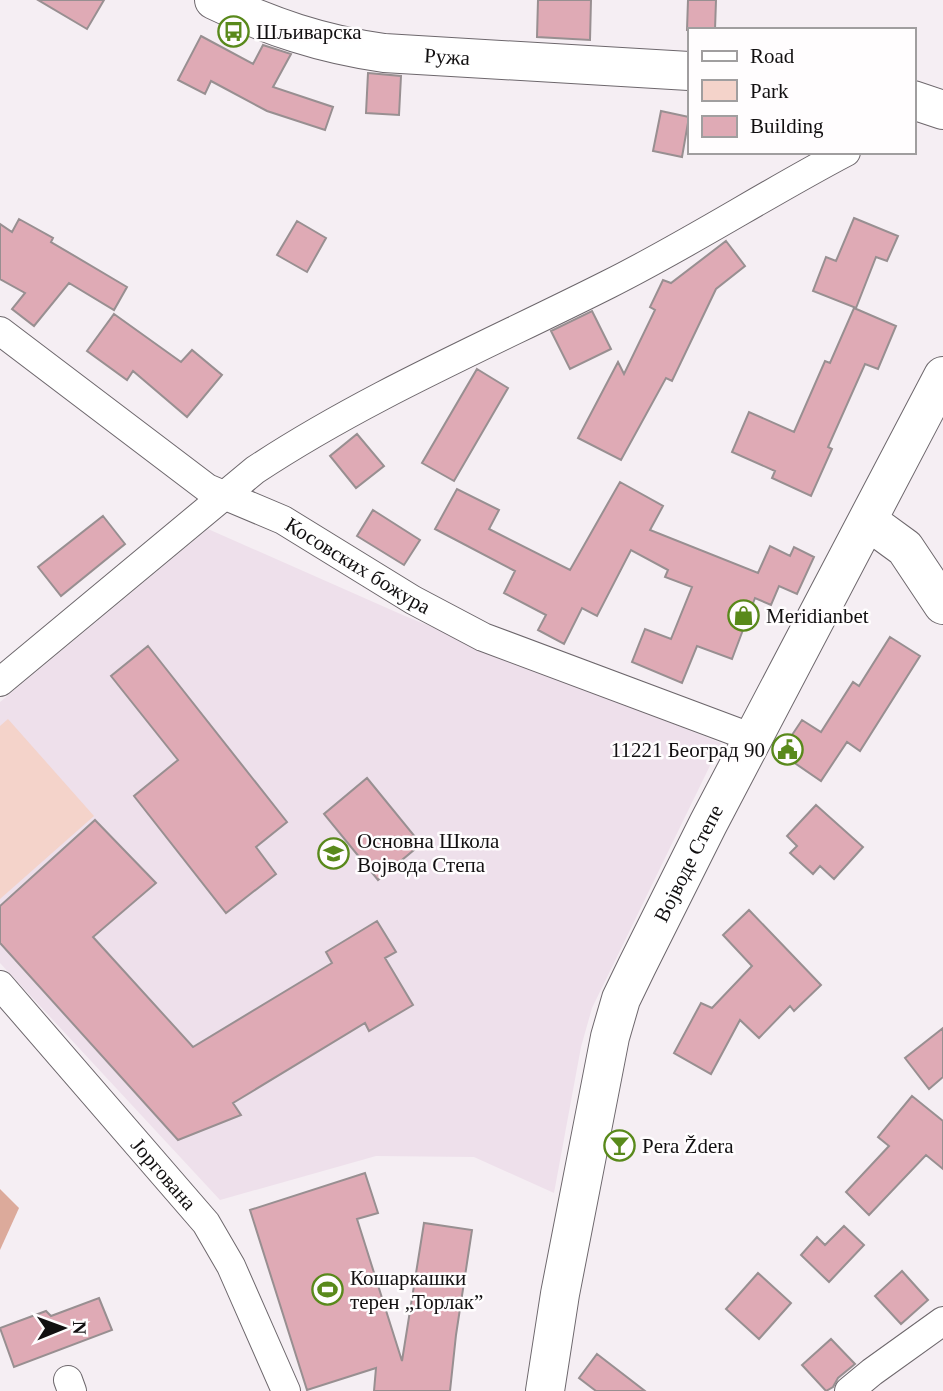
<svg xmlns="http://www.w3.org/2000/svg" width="943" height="1391" font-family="'Times New Roman',serif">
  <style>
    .built { fill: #eee0eb }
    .green { fill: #f4d3ca }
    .forest { fill: #dcaa9b }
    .building { fill: #dfaab5; stroke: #988f91; stroke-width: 2 }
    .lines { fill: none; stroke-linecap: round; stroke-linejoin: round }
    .street-casing { stroke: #6d676c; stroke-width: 30 }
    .secondary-casing { stroke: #6d676c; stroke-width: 40 }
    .street { stroke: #fff; stroke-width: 28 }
    .secondary { stroke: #fff; stroke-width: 38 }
    .labels { text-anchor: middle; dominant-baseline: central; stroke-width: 5; stroke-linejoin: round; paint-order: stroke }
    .poi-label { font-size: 21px; fill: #121011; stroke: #fffdfe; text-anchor: start }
    .street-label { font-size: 21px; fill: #121011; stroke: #fffdfe }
  </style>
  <rect width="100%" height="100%" fill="#f5eef3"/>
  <path class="built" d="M208,529L405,616L721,743L592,1008L581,1047L554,1193L474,1157L376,1156L220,1200L0,963V702Z"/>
  <path class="green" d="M8,719L94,816L0,899V726Z"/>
  <path class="forest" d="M0,1189L19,1208L0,1250Z"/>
  <path class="building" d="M38,0H104L87,29Z
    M538,0H591L590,40L537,37Z
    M688,0H716L715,30H687Z
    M201,36L253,64L263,45L291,54L273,87L333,107L325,130L267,111L211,81L205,94L178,80Z
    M368,73L401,76L399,115L366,113Z
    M661,111L689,117L682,157L653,151Z
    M854,218L898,236L887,261L876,257L856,308L813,291L826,257L836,261Z
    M19,219L53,238L51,242L127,287L114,310L69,283L34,326L12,309L25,293L0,279V224L12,232Z
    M297,221L326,238L307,272L277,255Z
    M726,241L745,266L716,289L672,381L666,378L621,460L578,438L618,362L624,374L655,310L650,307L663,280L671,283Z
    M854,308L896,326L878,369L865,364L828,447L832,449L811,496L772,478L775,471L732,452L749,412L794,432L825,361L830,363Z
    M592,311L611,349L570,369L551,331Z
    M114,314L181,362L192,350L222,375L187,417L133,371L127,380L87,351Z
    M477,369L508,388L454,481L422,463Z
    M357,434L384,466L356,488L330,456Z
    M620,482L663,506L650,530L758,573L770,546L790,556L794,547L814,557L797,594L779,586L771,605L755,598L732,659L697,646L682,683L632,662L645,629L671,639L692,587L665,577L668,570L631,550L597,616L582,608L564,644L538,630L546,615L504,593L515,571L435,529L457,489L499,510L489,529L570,570Z
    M373,510L420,540L404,565L357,536Z
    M103,516L125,544L61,596L38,567Z
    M890,637L920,656L860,751L847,742L821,781L780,753L802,720L821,732L853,682L859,686Z
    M148,646L287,822L256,847L276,874L226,913L134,796L178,760L111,676Z
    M367,778L421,844L378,880L324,814Z
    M816,805L863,847L834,879L820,866L813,874L790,853L797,846L787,836Z
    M95,820L156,883L93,937L193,1047L332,963L326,952L377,921L396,952L385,958L413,1005L369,1031L365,1023L233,1103L241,1115L178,1140L0,943V906Z
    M749,910L821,985L794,1011L790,1006L759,1038L740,1020L711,1074L674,1053L701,1003L712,1008L752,966L723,935Z
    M943,1028V1077L929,1089L905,1058Z
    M912,1096L943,1121V1169L926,1155L869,1215L846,1192L889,1146L878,1137Z
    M365,1173L378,1213L357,1219L402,1361L424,1223L472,1230L456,1335L450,1391H374L376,1368L307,1390L250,1210Z
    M844,1226L864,1245L829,1282L801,1255L817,1237L825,1245Z
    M902,1271L928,1300L901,1324L875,1296Z
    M758,1273L791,1303L759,1339L726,1309Z
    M99,1298L112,1330L14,1367L0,1328L46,1311L51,1316Z
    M831,1339L855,1364L838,1378L833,1387L826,1391L802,1365Z
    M597,1354L645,1391H596L579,1378Z"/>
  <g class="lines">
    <defs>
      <g id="street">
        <path id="s1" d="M0,331L207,488L283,520L413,600L483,637L753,738"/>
        <path d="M0,682L255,470C367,396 490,344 609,284C689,244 766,194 846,152"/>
        <path id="s2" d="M0,985L206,1223L231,1266L286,1391"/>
        <path d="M68,1380L72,1391"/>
        <path d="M849,1391L872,1372L943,1321"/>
      </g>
      <g id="secondary">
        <path id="s3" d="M214,0C271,27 321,44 384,53L689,71"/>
        <path d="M913,100L943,110"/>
        <path d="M868,521L905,548L943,605"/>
        <path id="s4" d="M545,1391L560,1294L610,1037L621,999L637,966L708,824L943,376"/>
      </g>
    </defs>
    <use href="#street" class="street-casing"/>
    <use href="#secondary" class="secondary-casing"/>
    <use href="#street" class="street"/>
    <use href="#secondary" class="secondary"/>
  </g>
  <defs>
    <symbol id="bus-ring" viewBox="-11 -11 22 22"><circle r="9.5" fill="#fffdfe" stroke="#59891b" stroke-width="1.5"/><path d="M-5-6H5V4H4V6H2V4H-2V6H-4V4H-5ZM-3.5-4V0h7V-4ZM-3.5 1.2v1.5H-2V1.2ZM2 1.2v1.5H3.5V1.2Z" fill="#59891b"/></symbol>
    <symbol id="shop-ring" viewBox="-11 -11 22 22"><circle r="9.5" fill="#fffdfe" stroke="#59891b" stroke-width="1.5"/><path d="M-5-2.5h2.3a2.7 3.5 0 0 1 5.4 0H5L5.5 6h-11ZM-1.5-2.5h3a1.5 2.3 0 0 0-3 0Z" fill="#59891b"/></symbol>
    <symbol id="civic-ring" viewBox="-11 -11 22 22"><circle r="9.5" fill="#fffdfe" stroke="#59891b" stroke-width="1.5"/><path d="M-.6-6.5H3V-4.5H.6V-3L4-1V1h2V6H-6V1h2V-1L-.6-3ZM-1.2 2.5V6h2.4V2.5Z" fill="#59891b"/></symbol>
    <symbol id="school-ring" viewBox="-11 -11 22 22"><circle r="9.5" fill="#fffdfe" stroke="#59891b" stroke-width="1.5"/><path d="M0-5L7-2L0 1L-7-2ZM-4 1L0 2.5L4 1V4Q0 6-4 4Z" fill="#59891b"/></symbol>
    <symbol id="bar-ring" viewBox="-11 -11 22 22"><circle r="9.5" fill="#fffdfe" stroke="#59891b" stroke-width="1.5"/><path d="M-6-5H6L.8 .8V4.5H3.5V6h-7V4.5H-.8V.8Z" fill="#59891b"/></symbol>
    <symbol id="stadium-ring" viewBox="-11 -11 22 22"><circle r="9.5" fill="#fffdfe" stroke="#59891b" stroke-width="1.5"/><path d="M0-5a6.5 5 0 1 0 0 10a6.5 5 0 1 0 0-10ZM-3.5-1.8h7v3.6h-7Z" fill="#59891b"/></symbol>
  </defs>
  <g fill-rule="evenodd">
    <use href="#bus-ring" x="216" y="14" width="35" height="35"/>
    <use href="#shop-ring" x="726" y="598" width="35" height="35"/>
    <use href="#civic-ring" x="770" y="732" width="35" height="35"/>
    <use href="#school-ring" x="316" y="836" width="35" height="35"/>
    <use href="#bar-ring" x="602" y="1128" width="35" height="35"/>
    <use href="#stadium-ring" x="310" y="1272" width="35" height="35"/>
  </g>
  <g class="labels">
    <g class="poi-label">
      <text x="256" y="32">Шљиварска</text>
      <text x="766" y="616">Meridianbet</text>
      <text x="765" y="750" text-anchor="end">11221 Београд 90</text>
      <text x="357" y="841">Основна Школа<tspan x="357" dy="24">Војвода Степа</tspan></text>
      <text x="642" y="1146">Pera Ždera</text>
      <text x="350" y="1278">Кошаркашки<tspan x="350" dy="24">терен „Торлак”</tspan></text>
    </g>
    <g class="street-label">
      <text stroke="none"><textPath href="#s3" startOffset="242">Ружа</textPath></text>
      <text stroke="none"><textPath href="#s1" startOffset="430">Косовских божура</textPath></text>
      <text stroke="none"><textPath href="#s4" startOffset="551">Војводе Степе</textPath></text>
      <text stroke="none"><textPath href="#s2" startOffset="250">Јоргована</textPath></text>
    </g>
  </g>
  <rect x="688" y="28" width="228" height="126" fill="#fffdfe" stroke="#a09e9f" stroke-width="2"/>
  <rect x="702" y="51" width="35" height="10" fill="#ffffff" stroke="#a09e9f" stroke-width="2"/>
  <text x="750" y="63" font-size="21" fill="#121011">Road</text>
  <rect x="702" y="80" width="35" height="21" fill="#f4d3ca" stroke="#a09e9f" stroke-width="2"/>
  <text x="750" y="98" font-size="21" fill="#121011">Park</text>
  <rect x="702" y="116" width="35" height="21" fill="#dfaab5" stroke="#a09e9f" stroke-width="2"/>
  <text x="750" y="133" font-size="21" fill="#121011">Building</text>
  <g transform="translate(63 1328) rotate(89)" stroke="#fffdfe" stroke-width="5" paint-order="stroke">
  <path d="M0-5L12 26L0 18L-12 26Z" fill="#121011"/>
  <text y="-10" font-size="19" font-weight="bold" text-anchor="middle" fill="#121011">N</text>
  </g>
</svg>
